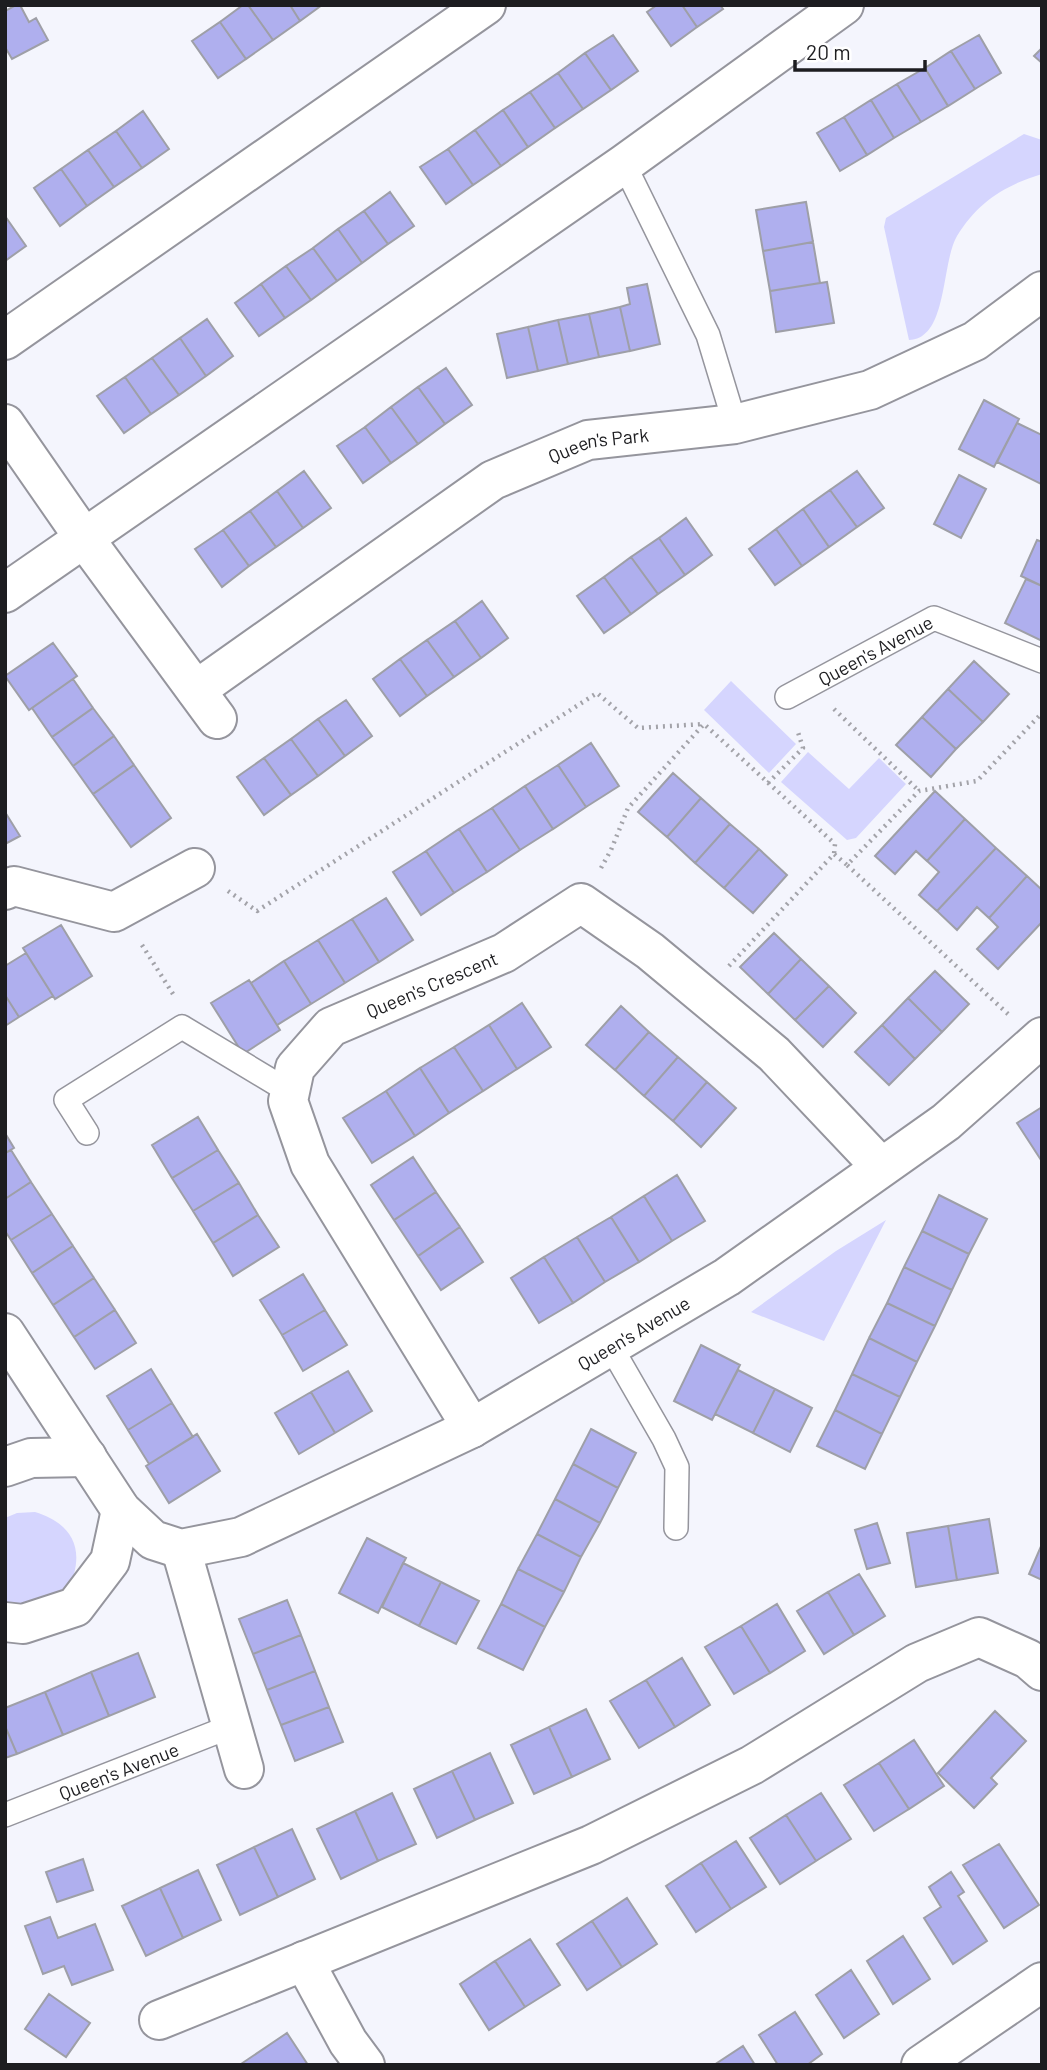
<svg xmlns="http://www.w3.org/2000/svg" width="1047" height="2070" font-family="Barlow,sans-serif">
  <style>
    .green { fill: #d5d5fe }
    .building { fill: #afafee; stroke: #9e9fa7; stroke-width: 2 }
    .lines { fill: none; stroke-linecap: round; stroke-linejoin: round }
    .service-casing { stroke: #95959d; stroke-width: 26 }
    .minor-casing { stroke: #95959d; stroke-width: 42 }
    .path { stroke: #a3a3a9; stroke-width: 4.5; stroke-dasharray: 2 5; stroke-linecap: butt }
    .service { stroke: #fff; stroke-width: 23 }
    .minor { stroke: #fff; stroke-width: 38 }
    .labels { text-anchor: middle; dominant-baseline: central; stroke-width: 7; stroke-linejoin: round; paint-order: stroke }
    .street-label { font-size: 19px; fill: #1d1d20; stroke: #fff }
  </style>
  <rect width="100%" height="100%" fill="#f4f5fd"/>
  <path class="green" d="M1024,134L1042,140V174C1005,185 978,202 957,236C941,263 948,339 909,340L884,227L886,218Z
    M731,681L796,744L769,773L704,710Z
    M808,752L849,789L879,758L906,784L856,838L847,840L781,782Z
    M886,1220L824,1341L751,1312L836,1251Z
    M35,1512C65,1521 83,1541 74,1574C73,1580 69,1589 64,1593C58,1598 44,1599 37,1602C24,1605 18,1608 5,1603V1518L17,1513Z"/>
  <path class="building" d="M16,5H20L29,22L36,18L48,40L12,59L5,47V11Z
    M243,5H248L273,40L246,59L220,22Z
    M248,5H290L300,21L273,40Z
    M290,5H322L300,21Z
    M657,5H682L697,27L671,46L647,12Z
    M682,5H720L723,9L697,27Z
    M220,22L246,59L218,78L192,41Z
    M613,35L638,71L611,90L585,53Z
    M979,35L1001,73L975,89L951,51Z
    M1042,48V63L1034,56Z
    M951,51L975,89L948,106L925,68Z
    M585,53L611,90L583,109L558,73Z
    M925,68L948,106L921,122L897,84Z
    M558,73L583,109L555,128L530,92Z
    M897,84L921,122L894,138L871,100Z
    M530,92L555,128L528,147L503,110Z
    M871,100L894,138L867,155L844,117Z
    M503,110L528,147L501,166L475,130Z
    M143,111L169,149L142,168L116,131Z
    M844,117L867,155L840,171L817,133Z
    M475,130L501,166L473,185L448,149Z
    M116,131L142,168L114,187L88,150Z
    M448,149L473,185L446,204L420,167Z
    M88,150L114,187L87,206L61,169Z
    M61,169L87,206L60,226L34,188Z
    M390,192L414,226L388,244L364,211Z
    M806,202L813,242L763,251L756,210Z
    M364,211L388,244L362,263L338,229Z
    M5,216L26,246L5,261Z
    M338,229L362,263L337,281L313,248Z
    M813,242L820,283L770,291L763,251Z
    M313,248L337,281L311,300L286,266Z
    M286,266L311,300L285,318L261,284Z
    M827,282L834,323L776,332L770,291Z
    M261,284L285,318L259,336L235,303Z
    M647,284L660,344L630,351L620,307L630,304L627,288Z
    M620,307L630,351L599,357L589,314Z
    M589,314L599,357L568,364L558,320Z
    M207,319L233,356L206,376L180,338Z
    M558,320L568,364L538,371L528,327Z
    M528,327L538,371L507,378L497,334Z
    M180,338L206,376L179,395L152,358Z
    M152,358L179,395L151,414L125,377Z
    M446,368L472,405L445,424L418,387Z
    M125,377L151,414L124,433L97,396Z
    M418,387L445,424L418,444L391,407Z
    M984,400L1019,419L994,467L959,449Z
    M391,407L418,444L391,463L365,427Z
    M1017,423L1042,435L1041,484L997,462Z
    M365,427L391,463L363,483L337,446Z
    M304,471L331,508L303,528L277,491Z
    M857,471L884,508L857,527L830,490Z
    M959,475L986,489L961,538L934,524Z
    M830,490L857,527L829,547L803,509Z
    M277,491L303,528L276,547L250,511Z
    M803,509L829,547L802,566L776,529Z
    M250,511L276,547L249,566L223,530Z
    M686,518L712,555L685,575L659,538Z
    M776,529L802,566L775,585L749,549Z
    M223,530L249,566L222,587L195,549Z
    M659,538L685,575L658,594L631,557Z
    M1037,540L1042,542V586L1021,576Z
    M631,557L658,594L631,614L604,577Z
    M604,577L631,614L604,633L577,596Z
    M1026,579L1042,586V641L1005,623Z
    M482,601L508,638L481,658L455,621Z
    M455,621L481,658L454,677L427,640Z
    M427,640L454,677L427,696L400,659Z
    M53,643L77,676L29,710L5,676Z
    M400,659L427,696L400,716L373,679Z
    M974,661L1009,694L983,722L948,689Z
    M73,679L93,708L52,737L32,708Z
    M948,689L983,722L956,749L922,717Z
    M346,700L372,736L345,756L318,719Z
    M93,708L114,736L73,766L52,737Z
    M922,717L956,749L931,777L896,745Z
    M318,719L345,756L318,776L291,739Z
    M114,736L134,765L93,794L73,766Z
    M291,739L318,776L291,795L264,758Z
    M591,743L619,786L586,807L558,765Z
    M264,758L291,795L264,815L237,777Z
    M134,765L171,818L131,847L93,794Z
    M558,765L586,807L553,829L525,786Z
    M673,773L701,798L667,837L638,812Z
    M525,786L553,829L520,850L492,808Z
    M935,791L965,819L927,861L916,851L895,874L875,856Z
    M701,798L730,824L695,863L667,837Z
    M492,808L520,850L487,872L459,829Z
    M5,812L20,836L5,844Z
    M965,819L996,848L937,911L919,895L939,872L927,861Z
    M730,824L759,849L724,888L695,863Z
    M459,829L487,872L454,893L426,851Z
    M996,848L1027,876L989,918L977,907L957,930L937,911Z
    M759,849L787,875L753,913L724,888Z
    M426,851L454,893L421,915L393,872Z
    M1027,876L1042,890V922L998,969L977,949L998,927L989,918Z
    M386,898L413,940L379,962L352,919Z
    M352,919L379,962L345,983L318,940Z
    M61,925L92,976L55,999L23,948Z
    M774,933L801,959L768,994L740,967Z
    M318,940L345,983L311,1004L284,961Z
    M26,953L53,996L19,1017L5,995V966Z
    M801,959L829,986L795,1020L768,994Z
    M284,961L311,1004L277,1025L251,983Z
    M935,971L969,1004L942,1032L908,998Z
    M249,980L280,1030L243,1054L211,1003Z
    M829,986L856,1013L823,1047L795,1020Z
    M5,995L19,1017L5,1026Z
    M908,998L942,1032L915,1059L882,1025Z
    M522,1003L551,1047L517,1069L489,1025Z
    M621,1006L649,1032L615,1070L586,1045Z
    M489,1025L517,1069L483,1091L454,1047Z
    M882,1025L915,1059L889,1085L855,1052Z
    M649,1032L678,1057L644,1096L615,1070Z
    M454,1047L483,1091L449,1113L420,1068Z
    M678,1057L707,1082L673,1121L644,1096Z
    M420,1068L449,1113L415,1136L386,1091Z
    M707,1082L736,1108L701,1147L673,1121Z
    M386,1091L415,1136L372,1163L343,1118Z
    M1042,1107V1160H1041L1017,1123Z
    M198,1117L218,1150L172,1178L152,1145Z
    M5,1133L14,1148L5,1153Z
    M11,1150L31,1182L5,1199V1153Z
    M218,1150L239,1183L193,1211L172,1178Z
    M413,1157L436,1192L394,1220L371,1185Z
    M677,1175L705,1221L672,1241L644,1196Z
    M31,1182L52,1214L11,1240L5,1231V1199Z
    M239,1183L258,1215L213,1243L193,1211Z
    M436,1192L460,1227L418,1256L394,1220Z
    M939,1195L987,1219L969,1254L922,1231Z
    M644,1196L672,1241L639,1262L611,1217Z
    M52,1214L73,1246L32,1273L11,1240Z
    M258,1215L279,1247L233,1276L213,1243Z
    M611,1217L639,1262L605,1282L577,1237Z
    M460,1227L483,1262L441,1290L418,1256Z
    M922,1231L969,1254L952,1290L904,1267Z
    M577,1237L605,1282L573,1303L544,1257Z
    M73,1246L94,1278L53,1305L32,1273Z
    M544,1257L573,1303L539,1323L511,1278Z
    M904,1267L952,1290L935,1326L887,1303Z
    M303,1274L325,1310L282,1335L260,1300Z
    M94,1278L115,1310L74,1337L53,1305Z
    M887,1303L935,1326L917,1362L869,1338Z
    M115,1310L136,1343L95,1369L74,1337Z
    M325,1310L347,1345L303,1371L282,1335Z
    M869,1338L917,1362L900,1397L852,1374Z
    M701,1345L740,1365L712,1420L674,1401Z
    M151,1369L172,1403L128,1430L107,1396Z
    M738,1370L775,1389L753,1433L715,1414Z
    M348,1371L372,1411L335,1433L311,1392Z
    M852,1374L900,1397L882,1434L835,1410Z
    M775,1389L812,1408L790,1452L753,1433Z
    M311,1392L335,1433L299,1454L275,1413Z
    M172,1403L193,1437L149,1464L128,1430Z
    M835,1410L882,1434L865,1469L817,1446Z
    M591,1429L636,1453L618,1488L573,1464Z
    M197,1434L220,1471L169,1503L146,1466Z
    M573,1464L618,1488L600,1523L555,1499Z
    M555,1499L600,1523L581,1557L537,1534Z
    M989,1519L998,1573L957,1580L948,1526Z
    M877,1523L890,1563L867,1569L855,1530Z
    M948,1526L957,1580L916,1587L907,1533Z
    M537,1534L581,1557L564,1592L518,1569Z
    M367,1538L406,1558L378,1613L339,1593Z
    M1042,1544V1580L1029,1574Z
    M403,1563L441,1582L419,1626L382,1607Z
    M518,1569L564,1592L545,1627L501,1604Z
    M859,1574L885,1616L854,1635L828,1592Z
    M441,1582L479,1601L456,1644L419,1626Z
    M828,1592L854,1635L824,1654L797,1611Z
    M287,1600L301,1635L253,1654L239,1619Z
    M501,1604L545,1627L523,1670L478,1648Z
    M777,1604L805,1651L770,1673L741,1626Z
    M741,1626L770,1673L734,1694L705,1647Z
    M301,1635L315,1671L267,1690L253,1654Z
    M138,1653L155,1697L109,1716L91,1672Z
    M682,1658L710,1705L675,1727L646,1680Z
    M315,1671L329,1707L281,1725L267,1690Z
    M91,1672L109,1716L63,1735L45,1692Z
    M646,1680L675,1727L639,1748L610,1701Z
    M45,1692L63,1735L17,1754L5,1726V1708Z
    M329,1707L343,1742L295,1761L281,1725Z
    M586,1709L610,1759L572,1777L549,1727Z
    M995,1711L1026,1741L991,1778L997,1784L974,1808L938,1773Z
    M5,1726L17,1754L5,1758Z
    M549,1727L572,1777L534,1794L511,1745Z
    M914,1740L944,1786L909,1809L879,1763Z
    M490,1753L513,1803L475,1820L452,1771Z
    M879,1763L909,1809L874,1831L844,1785Z
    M452,1771L475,1820L437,1838L414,1789Z
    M392,1793L416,1844L378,1861L355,1811Z
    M821,1793L851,1839L816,1861L786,1815Z
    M355,1811L378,1861L341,1879L317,1829Z
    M786,1815L816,1861L780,1884L750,1838Z
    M292,1829L315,1879L278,1897L254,1847Z
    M736,1841L766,1887L731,1909L701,1863Z
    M999,1844L1039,1905L1004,1928L963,1865Z
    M254,1847L278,1897L240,1915L217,1865Z
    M83,1859L93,1890L57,1902L46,1872Z
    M701,1863L731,1909L696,1932L666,1886Z
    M198,1870L221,1920L183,1938L160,1888Z
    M951,1872L964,1892L958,1896L987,1941L953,1964L924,1918L941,1907L929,1887Z
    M160,1888L183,1938L146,1956L122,1906Z
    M627,1898L657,1944L622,1967L592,1921Z
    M50,1917L58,1938L95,1924L113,1970L72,1985L64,1966L43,1974L25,1926Z
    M592,1921L622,1967L587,1990L557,1944Z
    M903,1936L930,1979L893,2004L867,1961Z
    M530,1939L560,1985L525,2007L495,1961Z
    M495,1961L525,2007L489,2030L460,1984Z
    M851,1970L879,2014L844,2038L816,1995Z
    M49,1994L90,2023L66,2057L25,2029Z
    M795,2012L822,2054L807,2065H778L759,2035Z
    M287,2033L308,2065H241V2064Z
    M743,2046L755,2065H714Z"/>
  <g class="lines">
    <defs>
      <g id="service">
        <path d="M624,164L708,335L735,424"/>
        <path id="s1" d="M787,697L934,618L1042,661"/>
        <path d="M87,1133L66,1100L182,1027L290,1092"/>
        <path d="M611,1347L664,1439L677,1467L676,1528"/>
        <path id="s2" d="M5,1815L232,1726"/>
      </g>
      <g id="minor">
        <path d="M5,340L486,5"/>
        <path d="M5,424L84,538L217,719"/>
        <path d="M5,593L624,164L844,5"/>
        <path id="s3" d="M196,690L493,480L588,440L735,424L870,390L975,341L1042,291"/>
        <path d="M5,890L14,886L114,912L195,868"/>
        <path id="s4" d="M5,1333L121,1510L153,1540L181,1549L241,1537L472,1428L727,1277L946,1122L1042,1037"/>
        <path id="s5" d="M472,1428L310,1164L288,1101L295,1068L331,1027L504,953L581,903L650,951L774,1054L881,1167"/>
        <path d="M5,1467L31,1458L87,1457"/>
        <path d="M181,1549L244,1769"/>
        <path d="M5,1622L23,1624L75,1607L110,1561L121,1510"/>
        <path d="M304,1961L348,2042L365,2065"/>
        <path d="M159,2020L591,1845L752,1765L917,1663L979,1637L1028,1659L1042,1671"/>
        <path d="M921,2065L1042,1982"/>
      </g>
    </defs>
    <use href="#service" class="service-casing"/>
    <use href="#minor" class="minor-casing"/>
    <path class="path" d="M834,709L919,791
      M768,783L803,748L797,729
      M601,868L611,850L628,808L704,724L835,844L834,854
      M228,891L257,911L597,693L638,728L704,724
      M142,945L173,994
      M729,966L834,854L847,865
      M1008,1014L847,865L919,791L977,781L1042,713"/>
    <use href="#service" class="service"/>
    <use href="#minor" class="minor"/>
  </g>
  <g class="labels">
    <g class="street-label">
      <text stroke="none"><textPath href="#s3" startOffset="476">Queen's Park</textPath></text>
      <text stroke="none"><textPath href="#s1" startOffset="100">Queen's Avenue</textPath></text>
      <text stroke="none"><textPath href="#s5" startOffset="574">Queen's Crescent</textPath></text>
      <text stroke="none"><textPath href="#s4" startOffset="789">Queen's Avenue</textPath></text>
      <text stroke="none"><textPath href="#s2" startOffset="122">Queen's Avenue</textPath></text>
    </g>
  </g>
  <rect width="1047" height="2070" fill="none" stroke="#1d1d20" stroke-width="14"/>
  <path d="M795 60v10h130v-10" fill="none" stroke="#1d1d20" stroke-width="3.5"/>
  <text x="806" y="60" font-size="21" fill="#1d1d20" stroke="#ffffff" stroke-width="5" paint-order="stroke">20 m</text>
</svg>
